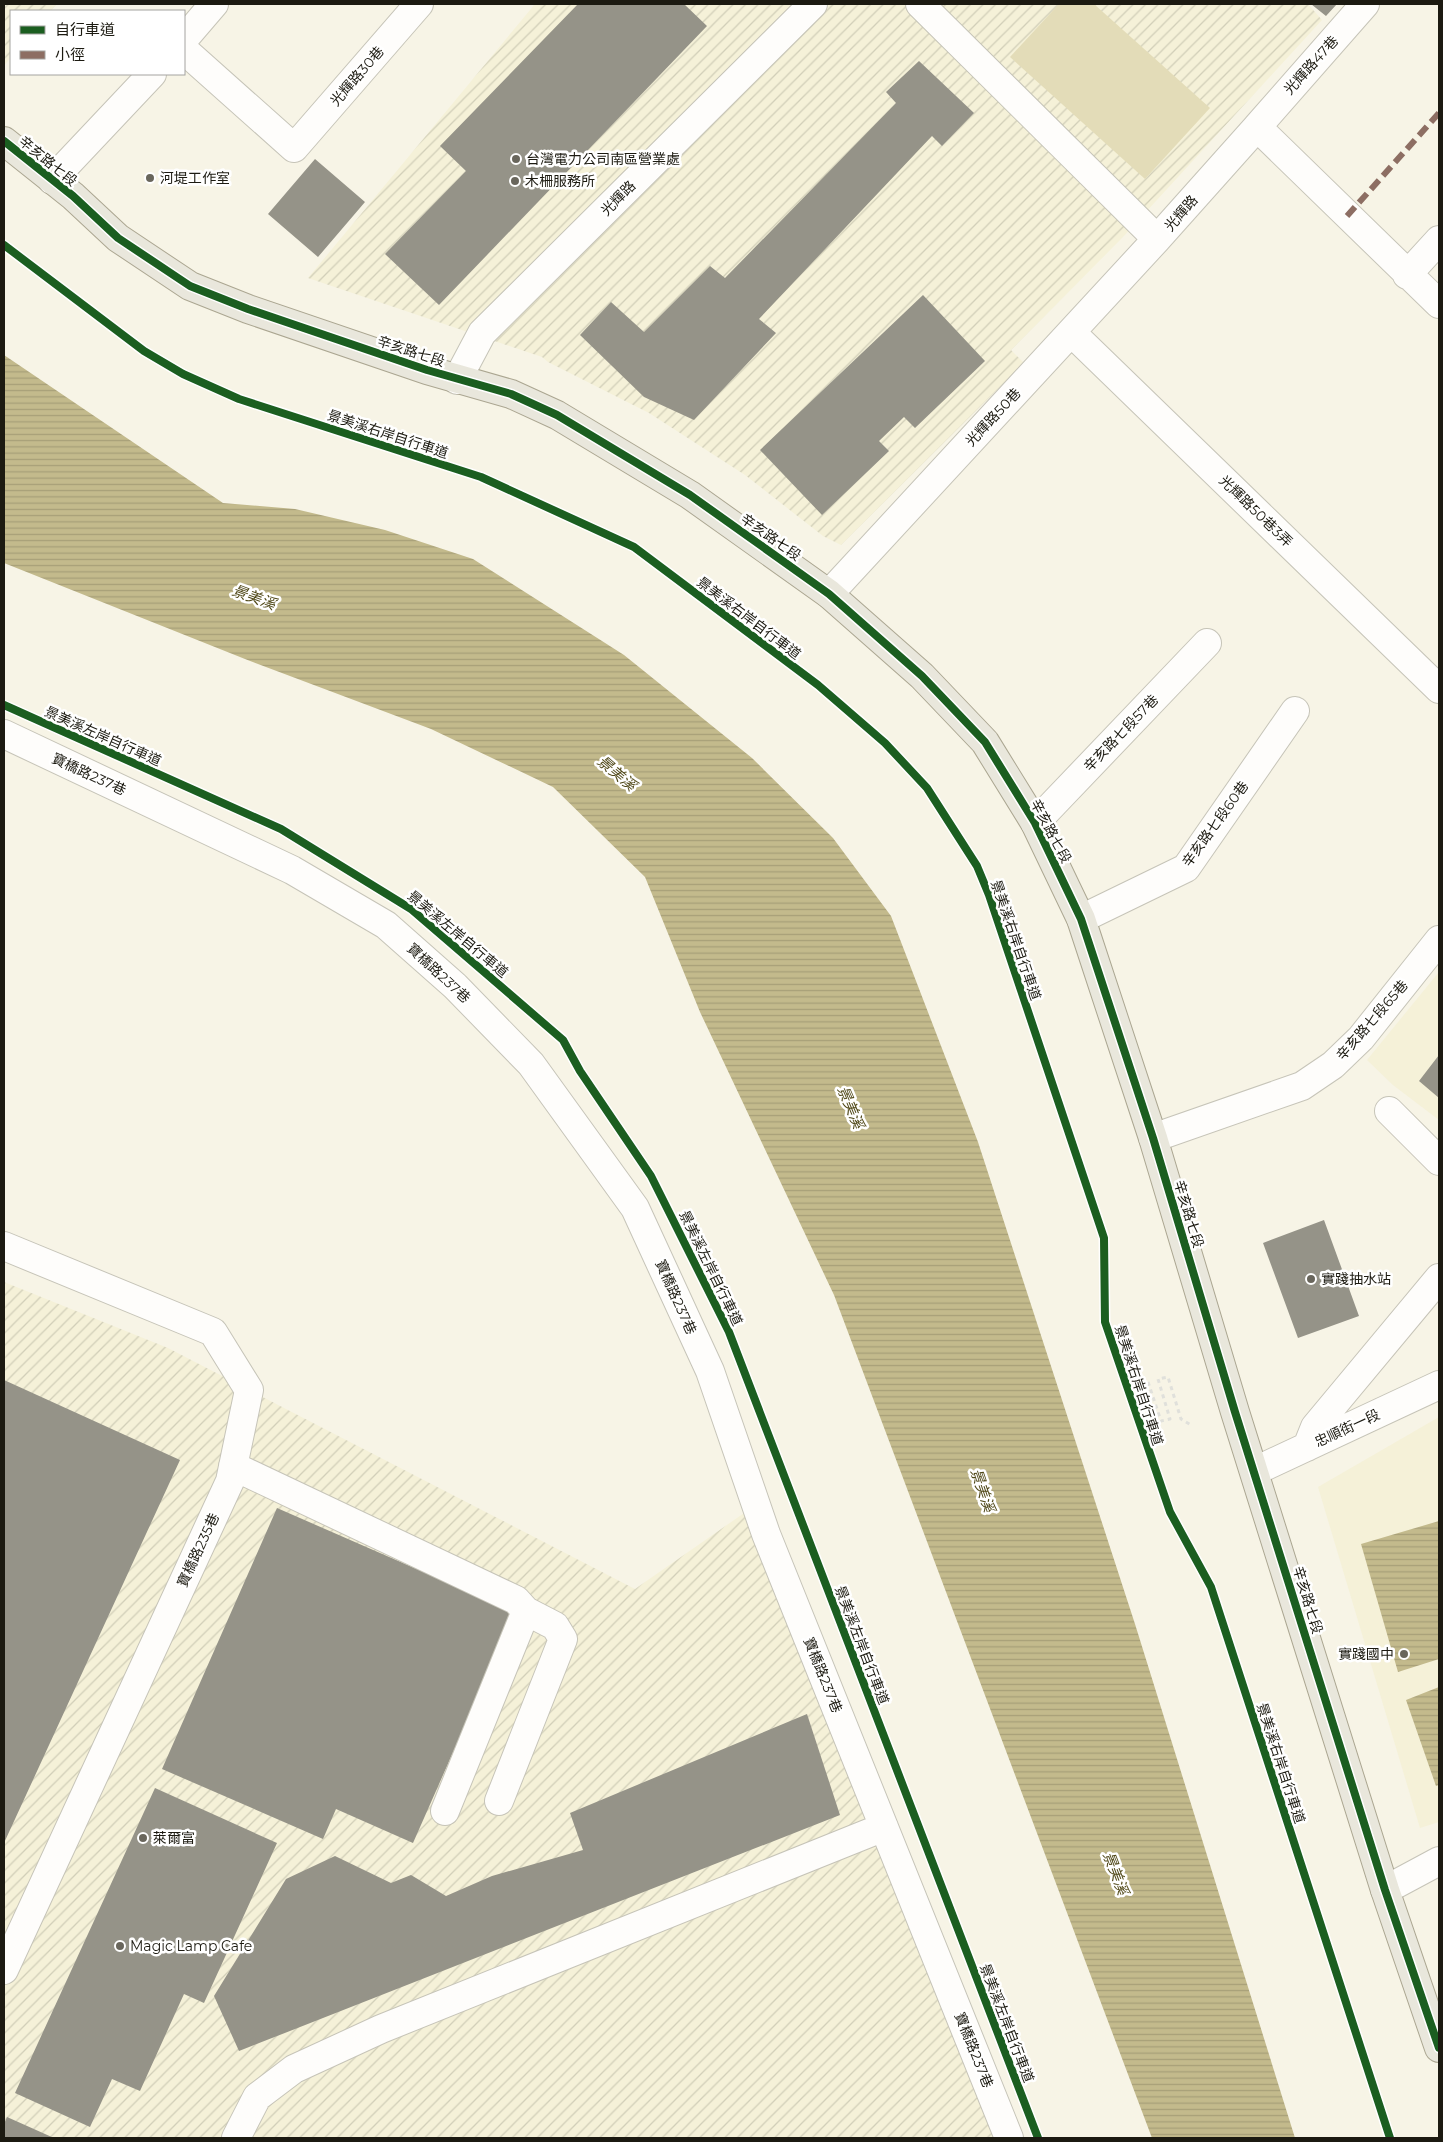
<svg xmlns="http://www.w3.org/2000/svg" width="1443" height="2142" font-family="Montserrat,'Noto Sans TC',sans-serif">
  <style>
    .built { fill: #f5f1d8 }
    .industrial { fill: url(#industrial-furrows) }
    .green { fill: #e3dcb8 }
    .water { fill: url(#water-rules) }
    .building { fill: #959388 }
    .lines { fill: none; stroke-linecap: round; stroke-linejoin: round }
    .minor-casing { stroke: #c6c4b8; stroke-width: 30 }
    .major-casing { stroke: #aba691; stroke-width: 30 }
    .path { stroke: #e0e0db; stroke-width: 3; stroke-dasharray: 4 4; stroke-linecap: butt }
    .minor { stroke: #fefdfb; stroke-width: 28 }
    .major { stroke: #e9e7dc; stroke-width: 28 }
    .quiet { stroke: #8d6e63; stroke-width: 6; stroke-dasharray: 12 6; stroke-linecap: butt }
    .cycleway-casing { stroke: #fff; stroke-width: 11 }
    .cycleway { stroke: #1b5e20; stroke-width: 8 }
    .poi-dot { fill: #69665c; stroke: #fff; stroke-width: 2 }
    .labels { text-anchor: middle; dominant-baseline: central; stroke-width: 5; stroke-linejoin: round; paint-order: stroke }
    .street-label { font-size: 14px; fill: #1c1a11; stroke: #fff }
    .poi-label { font-size: 14px; fill: #1c1a11; stroke: #fff; text-anchor: start }
    .water-label { font-size: 15px; font-style: italic; fill: #504818; stroke: #fff }
  </style>
  <defs>
    <pattern id="industrial-furrows" width="10" height="10" patternUnits="userSpaceOnUse" patternTransform="scale(1.25)"><rect width="10" height="10" fill="#f5f1d8"/><path d="M-1 1l2-2M0 10L10 0M9 11l2-2" fill="none" stroke="#d1ceb8"/></pattern>
    <pattern id="water-rules" width="6" height="5" patternUnits="userSpaceOnUse" patternTransform="scale(1.25)"><rect width="6" height="5" fill="#c3ba8c"/><path d="M0 2.5h6" fill="none" stroke="#a79f78"/></pattern>
  </defs>
  <rect width="100%" height="100%" fill="#f7f4e6"/>
  <path class="built" d="M1439,972V1120L1393,1085L1367,1060Z
    M1439,1417V1822L1420,1828L1318,1487Z"/>
  <path class="industrial" d="M4,4H57L50,11H11V57L4,66Z
    M535,4H1308L1322,20L1123,237L1011,350L1024,363L841,545L823,536L745,475L649,413L548,362L542,357L308,278Z
    M4,1282L168,1348L635,1589L747,1511L1008,2138H4Z"/>
  <path class="green" d="M1059,4H1094L1210,108L1145,179L1010,57Z"/>
  <path class="water" d="M4,355L223,503L295,509L385,530L473,559L624,655L752,758L833,838L891,916L978,1142L1135,1624L1295,2138H1152L834,1295L700,1012L645,877L553,787L431,729L245,659L4,563Z
    M1439,1521V1659L1398,1672L1361,1544Z
    M1439,1687V1785L1436,1786L1406,1700Z"/>
  <path class="building" d="M578,4H684L707,26L439,305L385,254L466,171L440,146Z
    M1311,4H1337L1326,16Z
    M919,61L974,113L942,146L932,136L759,319L776,333L694,420L644,397L580,335L611,302L644,332L710,266L725,278L896,103L886,92Z
    M315,159L365,202L318,257L268,214Z
    M923,295L985,361L915,428L904,417L879,441L889,451L822,515L760,450Z
    M1439,1055V1098L1419,1081Z
    M1324,1220L1359,1316L1298,1338L1263,1243Z
    M4,1380L180,1460L4,1843Z
    M277,1508L515,1612L413,1843L336,1809L323,1839L162,1769Z
    M807,1714L840,1815L239,2051L214,1996L286,1879L335,1856L391,1883L411,1875L446,1896L492,1876L583,1850L570,1813Z
    M155,1788L277,1843L204,2003L184,1994L140,2091L112,2079L90,2127L15,2093Z
    M7,2117L54,2138H4V2124Z"/>
  <g class="lines">
    <defs>
      <path id="minor" d="M920,4L1157,239L1257,127L1439,304
        M184,39L214,4
        M184,50L294,148L419,4
        M1257,127L1365,4
        M52,180L152,74
        M1407,275L1439,240
        M1072,333L1439,689
        M457,380L482,333L813,4
        M829,594L1157,239
        M4,734L292,870L386,925L455,986L531,1064L635,1208L710,1371L766,1534L1009,2138
        M1035,823L1207,643
        M1081,919L1186,868L1295,711
        M1389,1111L1439,1161
        M1153,1138L1302,1086L1333,1065L1361,1038L1439,940
        M4,1246L213,1332L249,1390L230,1481L4,1970
        M1307,1447L1315,1427L1439,1278
        M233,1466L516,1600L526,1611L445,1811
        M1255,1471L1439,1385
        M499,1801L563,1639L555,1626L526,1611
        M1385,1890L1439,1861
        M236,2138L257,2097L294,2069L381,2029L884,1827"/>
      <path id="major" d="M4,141L73,196L118,238L190,286L248,309L427,370L511,394L557,415L690,495L829,594L922,676L985,742L1035,823L1081,919L1153,1138L1235,1412L1385,1890L1439,2048"/>
    </defs>
    <use href="#minor" class="minor-casing"/>
    <use href="#major" class="major-casing"/>
    <path class="path" d="M1148,1382L1161,1421L1170,1419L1158,1379L1168,1377L1181,1419L1191,1425"/>
    <use href="#minor" class="minor"/>
    <use href="#major" class="major"/>
    <path class="quiet" d="M1347,216L1439,113"/>
    <defs>
      <path id="cycleway" d="M4,141L73,196L118,238L190,286L248,309L427,370L511,394L557,415L690,495L829,594L922,676L985,742L1035,823L1081,919L1153,1138L1235,1412L1385,1890L1439,2048
        M4,245L144,351L183,374L239,399L481,477L634,547L818,685L885,743L927,788L977,866L989,895L1104,1238L1105,1322L1170,1512L1211,1587L1390,2138
        M4,705L281,829L411,909L563,1040L580,1071L651,1176L729,1332L1038,2138"/>
    </defs>
    <use href="#cycleway" class="cycleway-casing"/>
    <use href="#cycleway" class="cycleway"/>
  </g>
  <g class="poi-dot">
    <circle cx="516" cy="159" r="5"/>
    <circle cx="150" cy="178" r="5"/>
    <circle cx="515" cy="181" r="5"/>
    <circle cx="1311" cy="1279" r="5"/>
    <circle cx="1404" cy="1654" r="5"/>
    <circle cx="143" cy="1838" r="5"/>
    <circle cx="120" cy="1946" r="5"/>
  </g>
  <g class="labels">
    <g class="street-label">
      <text transform="translate(1311 65) rotate(-48)">光輝路47巷</text>
      <text transform="translate(357 76) rotate(-49)">光輝路30巷</text>
      <text transform="translate(48 161) rotate(39)">辛亥路七段</text>
      <text transform="translate(618 198) rotate(-45)">光輝路</text>
      <text transform="translate(1181 213) rotate(-49)">光輝路</text>
      <text transform="translate(411 351) rotate(18)">辛亥路七段</text>
      <text transform="translate(993 417) rotate(-47)">光輝路50巷</text>
      <text transform="translate(388 434) rotate(18)">景美溪右岸自行車道</text>
      <text transform="translate(1256 511) rotate(44)">光輝路50巷3弄</text>
      <text transform="translate(771 537) rotate(35)">辛亥路七段</text>
      <text transform="translate(749 618) rotate(37)">景美溪右岸自行車道</text>
      <text transform="translate(1121 733) rotate(-46)">辛亥路七段57巷</text>
      <text transform="translate(103 736) rotate(24)">景美溪左岸自行車道</text>
      <text transform="translate(89 774) rotate(25)">寶橋路237巷</text>
      <text transform="translate(1215 824) rotate(-54)">辛亥路七段60巷</text>
      <text transform="translate(1051 831) rotate(62)">辛亥路七段</text>
      <text transform="translate(458 934) rotate(40)">景美溪左岸自行車道</text>
      <text transform="translate(1016 940) rotate(71)">景美溪右岸自行車道</text>
      <text transform="translate(439 973) rotate(43)">寶橋路237巷</text>
      <text transform="translate(1372 1020) rotate(-49)">辛亥路七段65巷</text>
      <text transform="translate(1189 1214) rotate(73)">辛亥路七段</text>
      <text transform="translate(711 1268) rotate(64)">景美溪左岸自行車道</text>
      <text transform="translate(676 1297) rotate(66)">寶橋路237巷</text>
      <text transform="translate(1139 1385) rotate(72)">景美溪右岸自行車道</text>
      <text transform="translate(1347 1428) rotate(-25)">忠順街一段</text>
      <text transform="translate(198 1550) rotate(-65)">寶橋路235巷</text>
      <text transform="translate(1308 1600) rotate(73)">辛亥路七段</text>
      <text transform="translate(862 1645) rotate(69)">景美溪左岸自行車道</text>
      <text transform="translate(823 1675) rotate(68)">寶橋路237巷</text>
      <text transform="translate(1281 1763) rotate(72)">景美溪右岸自行車道</text>
      <text transform="translate(1007 2023) rotate(69)">景美溪左岸自行車道</text>
      <text transform="translate(974 2050) rotate(68)">寶橋路237巷</text>
    </g>
    <g class="poi-label">
      <text x="526" y="159">台灣電力公司南區營業處</text>
      <text x="160" y="178">河堤工作室</text>
      <text x="525" y="181">木柵服務所</text>
      <text x="1321" y="1279">實踐抽水站</text>
      <text x="1394" y="1654" text-anchor="end">實踐國中</text>
      <text x="153" y="1838">萊爾富</text>
      <text x="130" y="1946">Magic Lamp Cafe</text>
    </g>
    <g class="water-label">
      <text transform="translate(254 597) rotate(20)">景美溪</text>
      <text transform="translate(617 773) rotate(40)">景美溪</text>
      <text transform="translate(851 1107) rotate(67)">景美溪</text>
      <text transform="translate(983 1490) rotate(71)">景美溪</text>
      <text transform="translate(1116 1873) rotate(69)">景美溪</text>
    </g>
  </g>
  <rect width="1443" height="2142" fill="none" stroke="#1c1a11" stroke-width="10"/>
  <rect x="10" y="10" width="175" height="65" fill="#ffffff" stroke="#a4a3a0"/>
  <rect x="20" y="26" width="25" height="8" fill="#1b5e20" stroke="#a4a3a0"/>
  <text x="55" y="35" font-size="15" fill="#1c1a11">自行車道</text>
  <rect x="20" y="51" width="25" height="8" fill="#8d6e63" stroke="#a4a3a0"/>
  <text x="55" y="60" font-size="15" fill="#1c1a11">小徑</text>
</svg>
